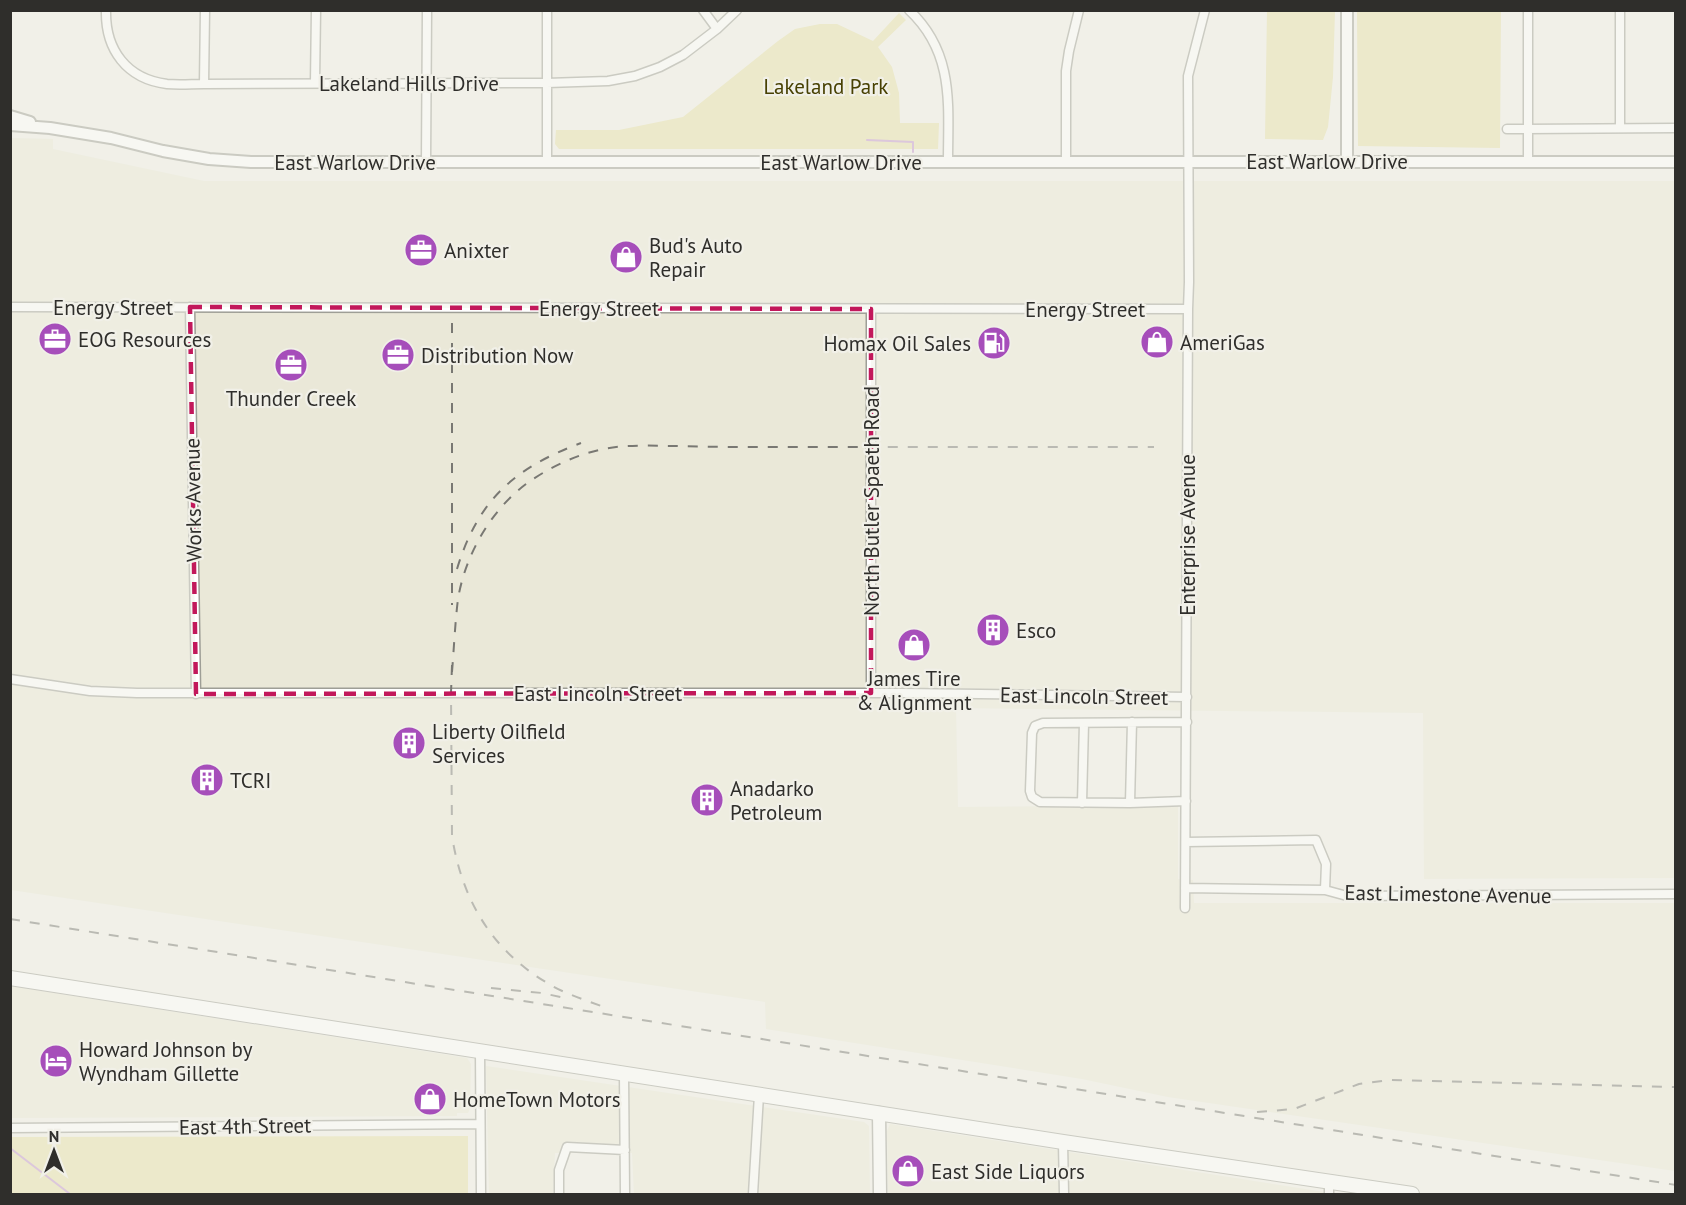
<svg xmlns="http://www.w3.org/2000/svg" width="1686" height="1205" font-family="'PT Sans',sans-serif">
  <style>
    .built { fill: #eae8d8 }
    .green { fill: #e6dfa8 }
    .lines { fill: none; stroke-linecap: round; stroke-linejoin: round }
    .stream { stroke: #c395ce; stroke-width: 2 }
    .minor-casing { stroke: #9e9e96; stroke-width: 11 }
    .tertiary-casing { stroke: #9e9e96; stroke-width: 14 }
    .secondary-casing { stroke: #9e9e96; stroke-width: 15 }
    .primary-casing { stroke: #9e9e96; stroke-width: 16 }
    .minor { stroke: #fff; stroke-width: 8 }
    .tertiary { stroke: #fff; stroke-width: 10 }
    .secondary { stroke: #fff; stroke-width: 12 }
    .primary { stroke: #fff; stroke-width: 14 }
    .rail { stroke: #797873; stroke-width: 2; stroke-dasharray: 10 10; stroke-linecap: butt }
    .marked { fill: none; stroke: #c2185b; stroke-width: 4.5; stroke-dasharray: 12 8; stroke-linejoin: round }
    .labels { text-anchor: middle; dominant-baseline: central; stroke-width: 4.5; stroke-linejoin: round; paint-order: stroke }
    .street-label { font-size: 21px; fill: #2f2e2b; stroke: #f1f0e8 }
    .park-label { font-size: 21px; fill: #484103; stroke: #f1f0e8 }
    .poi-label { font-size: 21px; fill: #2f2e2b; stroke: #f1f0e8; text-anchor: start }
  </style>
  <rect width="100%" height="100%" fill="#f1f0e8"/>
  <path class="built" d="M11,138L53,139V149L204,181H1675V878L1424,879L1423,713L956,708L958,807L1178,805V879L1193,880L1194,903H1675V1171L1168,1097L1082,1079L766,1029L765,1002L11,890Z
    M11,986L467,1058L471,1064L470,1108L468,1113H457V1116L11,1118Z
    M486,1066L864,1122L869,1126L870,1194H634L632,1153H555L553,1194H489Z
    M890,1124L1337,1194H888L887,1131Z"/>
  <path class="green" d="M1267,11H1335L1333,77L1328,127L1323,140L1265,139Z
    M1357,11H1501L1500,148L1358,146Z
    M899,13L906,20L878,47L892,67L899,93L900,123H939L938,149H559L555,144L556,130H619L683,117L778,41L795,29L820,24H837L873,41Z
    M468,1136V1194H11V1137Z"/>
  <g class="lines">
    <path class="stream" d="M867,140L913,142V152
      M10,1148L70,1194"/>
    <defs>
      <path id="minor" d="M106,10C105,50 127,79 167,84C179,85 192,84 204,84L547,83L608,81L635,76L660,67L683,55L717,29L737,10
        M703,10L717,29
        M909,10C955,53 948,105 948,162
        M1528,10V162
        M315,83L316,10
        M204,84L205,10
        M1620,128V10
        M1507,129L1676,128
        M1066,161V71L1069,51L1079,10
        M426,162L427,10
        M547,163V10
        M10,307L1188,309
        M190,307L196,694
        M871,309V693
        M10,679L90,691L137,693H903L1187,697
        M1186,801L1130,803L1040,802L1032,797L1030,791L1032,733L1035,726L1043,723L1187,722
        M1082,803L1084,723
        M1130,803L1132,722
        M1186,842L1316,840L1326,864L1325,890
        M1185,888L1325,890L1347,896L1676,894
        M1185,908L1188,309L1189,282L1188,76L1205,10
        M480,1051L481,1194
        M624,1074L625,1194
        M10,1128L480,1124
        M1063,1142L1064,1194
        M559,1194V1170L567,1147L625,1150
        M753,1194L759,1095
        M1329,1194V1183"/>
      <path id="tertiary" d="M10,116L30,122
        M10,125L50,128L111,138L163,151L209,159L251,162H1676
        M1347,162V10"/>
      <path id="secondary" d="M879,1113L880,1194"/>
      <path id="primary" d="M10,978L1063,1142L1412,1194"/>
    </defs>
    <use href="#minor" class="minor-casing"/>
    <use href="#tertiary" class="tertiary-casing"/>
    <use href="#secondary" class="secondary-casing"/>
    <use href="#primary" class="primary-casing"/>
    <use href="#minor" class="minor"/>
    <use href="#tertiary" class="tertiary"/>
    <use href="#secondary" class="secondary"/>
    <use href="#primary" class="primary"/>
    <path class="rail" d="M452,323V605
      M457,569C478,500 514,468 581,443
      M452,665L451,693L452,836C462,900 492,951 549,984C567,995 589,1001 609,1009
      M452,672C454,648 455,623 458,599C465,556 490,511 526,484C548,468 577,454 604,449C628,444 653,446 677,446C707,447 737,447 767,447C896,447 1025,447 1154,447
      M10,919L1676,1185
      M491,988L542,993L565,998
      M1257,1112L1294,1109L1359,1084L1389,1080L1676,1087"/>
  </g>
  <path d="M0 0H1686V1205H0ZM190,307L871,309V693L196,694Z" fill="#f1f0e8" fill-opacity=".55" fill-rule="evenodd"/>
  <path class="marked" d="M190,307L871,309V693L196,694Z"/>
  <defs>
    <symbol id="office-disc" viewBox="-11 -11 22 22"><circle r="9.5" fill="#a64eba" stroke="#f1f0e8"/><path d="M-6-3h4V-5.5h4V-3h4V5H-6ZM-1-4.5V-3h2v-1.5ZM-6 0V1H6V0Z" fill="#fff"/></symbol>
    <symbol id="shop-disc" viewBox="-11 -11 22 22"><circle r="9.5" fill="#a64eba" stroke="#f1f0e8"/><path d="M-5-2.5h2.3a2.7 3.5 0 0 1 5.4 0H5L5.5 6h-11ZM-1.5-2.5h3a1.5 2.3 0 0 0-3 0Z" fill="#fff"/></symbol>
    <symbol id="fuel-disc" viewBox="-11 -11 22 22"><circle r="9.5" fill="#a64eba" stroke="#f1f0e8"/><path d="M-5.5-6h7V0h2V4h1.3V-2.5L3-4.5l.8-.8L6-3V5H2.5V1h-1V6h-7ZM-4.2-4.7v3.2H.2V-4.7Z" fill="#fff"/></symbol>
    <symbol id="building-disc" viewBox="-11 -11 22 22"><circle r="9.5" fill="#a64eba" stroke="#f1f0e8"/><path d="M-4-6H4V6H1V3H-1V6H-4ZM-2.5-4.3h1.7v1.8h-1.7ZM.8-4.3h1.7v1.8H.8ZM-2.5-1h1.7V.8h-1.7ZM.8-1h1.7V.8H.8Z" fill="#fff"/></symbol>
    <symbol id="hotel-disc" viewBox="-11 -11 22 22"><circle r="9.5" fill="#a64eba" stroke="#f1f0e8"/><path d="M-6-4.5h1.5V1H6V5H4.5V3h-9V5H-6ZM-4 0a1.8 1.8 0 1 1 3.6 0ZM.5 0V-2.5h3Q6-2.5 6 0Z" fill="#fff"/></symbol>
  </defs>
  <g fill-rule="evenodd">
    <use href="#office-disc" x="402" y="231" width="38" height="38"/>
    <use href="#shop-disc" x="607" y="238" width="38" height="38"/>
    <use href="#office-disc" x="36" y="320" width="38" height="38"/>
    <use href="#shop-disc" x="1138" y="323" width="38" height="38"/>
    <use href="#fuel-disc" x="975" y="324" width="38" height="38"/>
    <use href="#office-disc" x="379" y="336" width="38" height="38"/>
    <use href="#office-disc" x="272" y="346" width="38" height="38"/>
    <use href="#building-disc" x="974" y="611" width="38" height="38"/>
    <use href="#shop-disc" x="895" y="626" width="38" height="38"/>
    <use href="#building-disc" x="390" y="724" width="38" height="38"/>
    <use href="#building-disc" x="188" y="761" width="38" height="38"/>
    <use href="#building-disc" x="688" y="781" width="38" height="38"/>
    <use href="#hotel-disc" x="37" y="1042" width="38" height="38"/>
    <use href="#shop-disc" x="411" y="1080" width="38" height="38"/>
    <use href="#shop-disc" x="889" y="1152" width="38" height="38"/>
  </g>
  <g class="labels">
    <g class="street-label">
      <text x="409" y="83">Lakeland Hills Drive</text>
      <text x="1327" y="161">East Warlow Drive</text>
      <text x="355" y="162">East Warlow Drive</text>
      <text x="841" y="162">East Warlow Drive</text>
      <text x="113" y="307">Energy Street</text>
      <text x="599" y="308">Energy Street</text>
      <text x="1085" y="309">Energy Street</text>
      <text transform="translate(193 500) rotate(-91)">Works Avenue</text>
      <text transform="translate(871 501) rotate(-90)">North Butler Spaeth Road</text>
      <text transform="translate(1187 535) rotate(-90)">Enterprise Avenue</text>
      <text x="598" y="693">East Lincoln Street</text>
      <text transform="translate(1084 696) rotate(1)">East Lincoln Street</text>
      <text transform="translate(1448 894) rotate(1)">East Limestone Avenue</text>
      <text transform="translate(245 1126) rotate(-1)">East 4th Street</text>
    </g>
    <g class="park-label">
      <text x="826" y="86">Lakeland Park</text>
    </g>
    <g class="poi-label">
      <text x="649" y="245">Bud's Auto<tspan x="649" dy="24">Repair</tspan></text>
      <text x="444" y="250">Anixter</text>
      <text x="78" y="339">EOG Resources</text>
      <text x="1180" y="342">AmeriGas</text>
      <text x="971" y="343" text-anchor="end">Homax Oil Sales</text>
      <text x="421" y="355">Distribution Now</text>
      <text x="291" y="398" text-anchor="middle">Thunder Creek</text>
      <text x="1016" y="630">Esco</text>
      <text x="914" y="678" text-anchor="middle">James Tire<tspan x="914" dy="24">&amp; Alignment</tspan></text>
      <text x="432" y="731">Liberty Oilfield<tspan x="432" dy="24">Services</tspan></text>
      <text x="230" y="780">TCRI</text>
      <text x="730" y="788">Anadarko<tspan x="730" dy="24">Petroleum</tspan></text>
      <text x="79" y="1049">Howard Johnson by<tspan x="79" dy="24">Wyndham Gillette</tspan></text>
      <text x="453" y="1099">HomeTown Motors</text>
      <text x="931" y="1171">East Side Liquors</text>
    </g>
  </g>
  <rect width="1686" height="1205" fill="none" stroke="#2f2e2b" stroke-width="24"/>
  <g transform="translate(54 1151)" stroke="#f1f0e8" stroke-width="4.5" paint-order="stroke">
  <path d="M0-4.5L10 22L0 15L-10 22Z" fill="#2f2e2b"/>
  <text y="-9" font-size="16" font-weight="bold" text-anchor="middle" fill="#2f2e2b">N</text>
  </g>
</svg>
